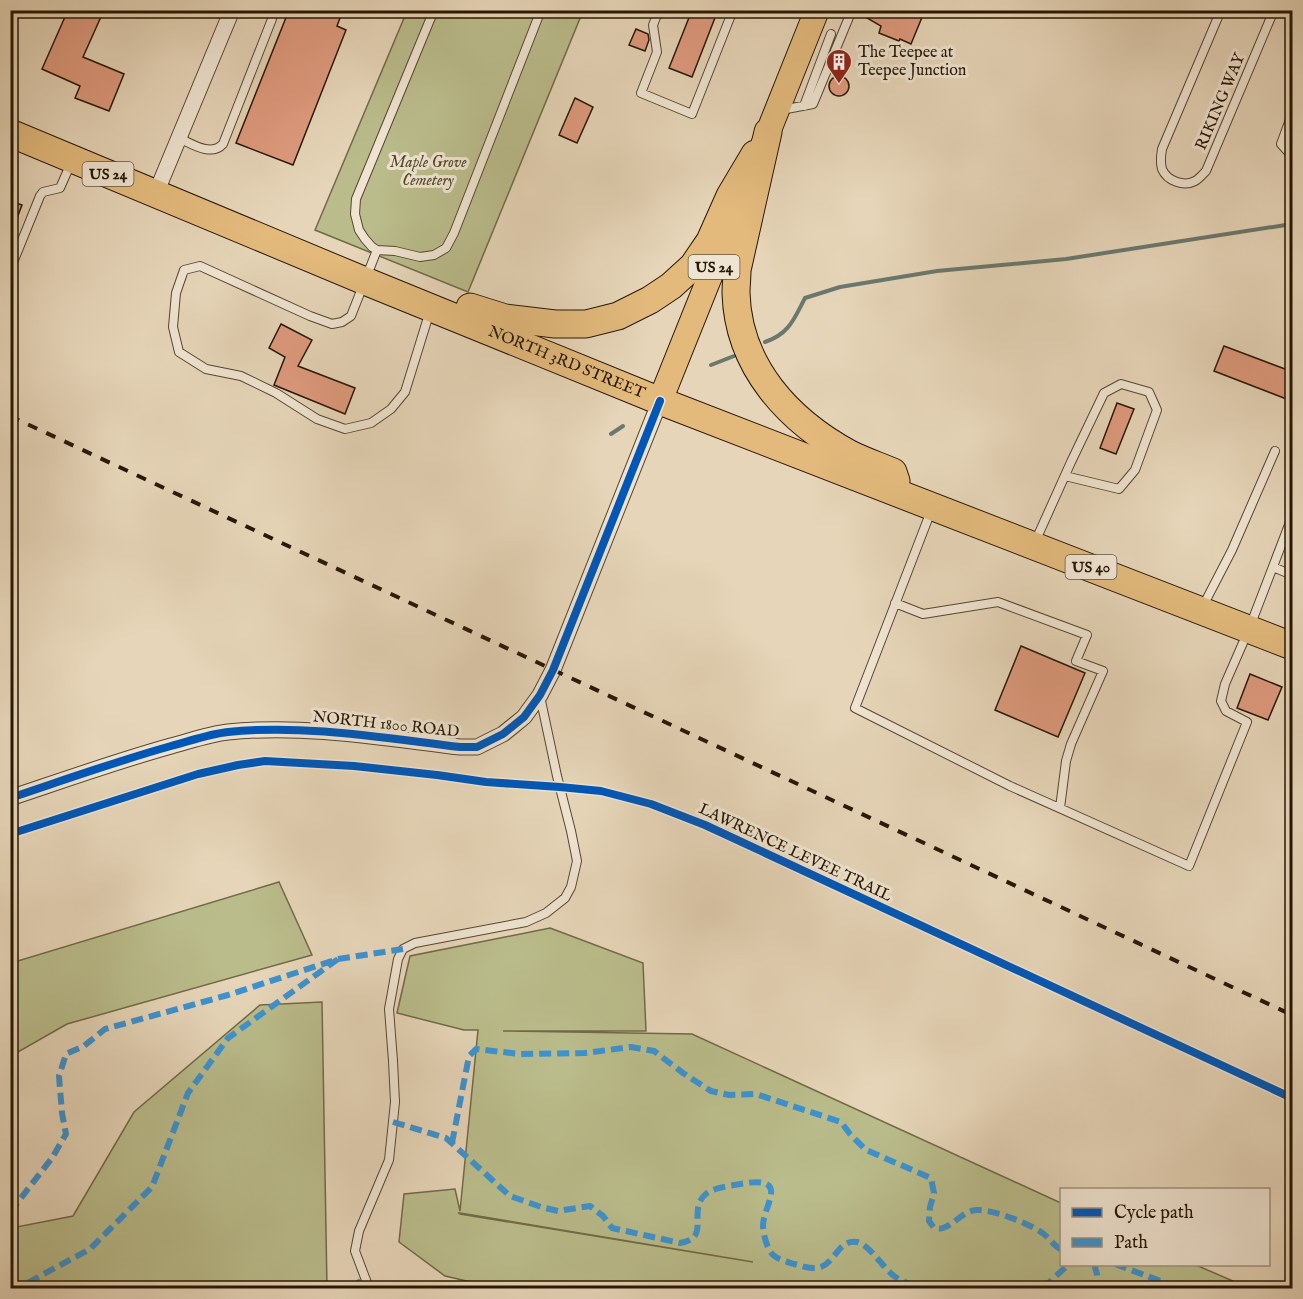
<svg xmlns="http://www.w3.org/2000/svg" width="1303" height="1299" font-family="'IM FELL English',serif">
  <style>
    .green { fill: #babc8b; stroke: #706a47; stroke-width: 1.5; fill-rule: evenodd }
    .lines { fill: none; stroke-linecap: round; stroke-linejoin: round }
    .stream { stroke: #6a786e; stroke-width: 4 }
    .building { fill: #de9a7d; stroke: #271703; stroke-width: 1.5 }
    .lane-casing { stroke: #574630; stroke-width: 10 }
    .street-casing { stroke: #574630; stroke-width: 17 }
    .primary-casing { stroke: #271703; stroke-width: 26 }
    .highway-casing { stroke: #271703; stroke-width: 29 }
    .lane { stroke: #efe4d1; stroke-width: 8 }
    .street { stroke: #efe4d1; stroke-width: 15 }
    .primary { stroke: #e3ba7c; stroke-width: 24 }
    .highway { stroke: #e3ba7c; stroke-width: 27 }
    .rail { stroke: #271703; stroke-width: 4; stroke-dasharray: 10 10; stroke-linecap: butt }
    .quiet { stroke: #3b93d1; stroke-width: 6; stroke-dasharray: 12 6; stroke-linecap: butt }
    .cycleway-casing { stroke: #efe4d1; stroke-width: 11 }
    .cycleway { stroke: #0057b8; stroke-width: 8 }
    .labels { text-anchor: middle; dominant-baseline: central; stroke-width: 6; stroke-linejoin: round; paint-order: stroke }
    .shield { fill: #efe4d1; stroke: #635441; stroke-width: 1.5 }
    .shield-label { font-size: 15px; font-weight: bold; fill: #271703 }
    .poi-label { font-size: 16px; fill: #271703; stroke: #efe4d1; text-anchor: start }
    .street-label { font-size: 16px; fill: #271703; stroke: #efe4d1 }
    .park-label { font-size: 16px; font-style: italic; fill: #53492c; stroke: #efe4d1 }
  </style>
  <rect width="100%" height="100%" fill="#e6d5b8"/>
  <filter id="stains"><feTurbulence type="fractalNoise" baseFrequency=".00333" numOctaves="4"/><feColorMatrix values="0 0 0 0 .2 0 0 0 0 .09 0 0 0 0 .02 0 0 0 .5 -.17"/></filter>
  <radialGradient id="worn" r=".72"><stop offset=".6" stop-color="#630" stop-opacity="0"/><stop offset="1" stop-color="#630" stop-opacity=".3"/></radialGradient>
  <path class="green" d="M407,11H583L468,292L315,230Z
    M279,882L312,955L67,1024L11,1056V963Z
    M550,928L643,963L646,1031H503L692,1034L1061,1203L1062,1264L1196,1265L1249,1288H497L445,1276L399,1242L404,1194L455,1189L460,1211L478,1030H464L397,1013L410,956ZM459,1213H460L753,1262L460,1214Z
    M322,1002L327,1288H11V1228L73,1216L134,1112L260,1005Z"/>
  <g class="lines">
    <path class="stream" d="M765,342C789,334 794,319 805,298L840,287L937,271L1066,259L1292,224
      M711,365L734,356
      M611,434L623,426"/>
  </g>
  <path class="building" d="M68,10H104L83,57L124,74L109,111L75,98L80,86L42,69Z
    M289,10H343L337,26L346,30L293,165L236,143Z
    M692,10H718L692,77L669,68Z
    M881,10H925L911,44L900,39L899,41L879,33L881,26L867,18L879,14Z
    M636,29L648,34L649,40L645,51L629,45Z
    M829 86a10 10 0 1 1 20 0a10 10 0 1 1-20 0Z
    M575,98L593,107L577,143L559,135Z
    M10,201L22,205L11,234H10Z
    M281,324L312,340L298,366L355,388L345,414L274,385L285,357L269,348Z
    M1224,346L1293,372V390L1289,400L1214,371Z
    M1117,403L1134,409L1116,454L1100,448Z
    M1021,646L1085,673L1058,737L995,710Z
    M1250,674L1282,687L1268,720L1237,708Z"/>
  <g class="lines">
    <defs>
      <path id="lane" d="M434,10L356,199L355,214L359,230L365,239L372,247L377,250L395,251L420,257L434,255L446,248L454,233L541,10
        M659,10L653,25L657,52L641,93L692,114L733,10
        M1221,10L1162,149C1161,155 1160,162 1162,169C1167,181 1184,187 1195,181C1199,179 1203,174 1206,171L1274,10
        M804,106L831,34
        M781,110L813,104L852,10
        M1292,114L1281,144L1292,156
        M179,138C192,144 211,157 223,144L272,19V10
        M377,250L351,316L342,322L332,324L310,316L200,266L184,270L176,293L173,327L179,352L206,369L241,376L276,393L317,419L345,429L371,423L391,409L405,392L430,311
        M10,270L40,196L43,192L60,188L71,163
        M931,511L855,708L1010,786L1189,866L1247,722L1226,711L1221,701L1225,684L1249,629L1292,517
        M1035,542L1071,462L1104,393L1121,384L1149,392L1157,410L1135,470L1119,489L1065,476
        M1273,567L1292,575
        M895,603L923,614L998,602L1087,635L1076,661L1103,671L1071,744L1066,761L1060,808
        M1203,606L1232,550L1275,451
        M369,1288L355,1251L359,1231L389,1160L395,1102L393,1061L389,1009L398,959L403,949L415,943L526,922L546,913L565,898L571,887L577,861L571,831L557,776L540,696"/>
      <path id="street" d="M156,193L232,10
        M10,798C64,780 117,761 171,746C190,741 209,734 228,732C305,724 384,738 460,747H477L503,734L513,726L524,717L540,695L553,670L660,401"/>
      <path id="primary" d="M761,150L817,10
        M660,401L733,219"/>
      <g id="highway">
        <path d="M768,132L737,270C737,278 736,286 736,293C738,367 789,421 850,454C864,461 879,466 893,472L896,481"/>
        <path id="s1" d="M10,133L365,281L660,401L1292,646"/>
        <path d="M470,307L505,318L555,324H586L618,316L650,300L671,286L693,266L710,241L730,196L755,154"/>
      </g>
    </defs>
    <use href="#lane" class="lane-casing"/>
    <use href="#street" class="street-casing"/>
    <use href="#primary" class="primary-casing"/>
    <use href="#highway" class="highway-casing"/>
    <use href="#lane" class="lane"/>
    <use href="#street" class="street"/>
    <use href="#primary" class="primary"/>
    <use href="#highway" class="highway"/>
    <path class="rail" d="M10,416L1292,1015"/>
    <path class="quiet" d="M338,959L403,949
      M393,1122L446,1138L510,1196L541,1207L558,1211L590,1206L603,1216L612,1228L680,1243C713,1238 685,1210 707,1193C715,1187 736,1185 746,1183C789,1177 764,1205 763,1225C763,1234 767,1249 773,1255C779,1260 788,1262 794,1264C802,1266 813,1270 821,1267C836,1261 839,1239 857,1242C870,1245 883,1268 894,1276C903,1283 917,1286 928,1288
      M452,1143L469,1056L476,1049L520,1054L585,1053L631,1047L654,1051L683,1073L711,1091L729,1095L756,1094L841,1122L850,1134L866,1150L931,1178L934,1193L930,1207L929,1221L934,1228C935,1228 942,1229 943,1228C953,1225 961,1214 971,1211C986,1206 1028,1223 1041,1232C1049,1237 1052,1245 1062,1250
      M10,1212L52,1158L66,1134L62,1113L59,1076L66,1054L84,1046L105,1029L228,995L338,959L228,1038L188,1093L152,1187L90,1249L18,1288
      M1094,1264L1097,1274L1098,1288
      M1115,1264L1179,1288
      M351,1288L365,1278
      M1043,1288L1069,1264"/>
    <defs>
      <path id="cycleway" d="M10,798C64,780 117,761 171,746C190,741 209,734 228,732C305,724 384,738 460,747H477L503,734L513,726L524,717L540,695L553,670L660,401
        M10,834L198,774L238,765L265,761L354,766L437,775L486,782L560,787L601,791L651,804L705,825L1292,1098"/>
    </defs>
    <use href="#cycleway" class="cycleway-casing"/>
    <use href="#cycleway" class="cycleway"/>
  </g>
  <defs>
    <symbol id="building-pin" viewBox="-11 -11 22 30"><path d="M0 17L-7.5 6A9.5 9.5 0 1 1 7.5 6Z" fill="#8f2418" stroke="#efe4d1"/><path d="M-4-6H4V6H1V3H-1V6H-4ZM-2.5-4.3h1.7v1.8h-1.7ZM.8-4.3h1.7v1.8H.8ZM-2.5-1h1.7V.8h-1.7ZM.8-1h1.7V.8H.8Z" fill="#fff"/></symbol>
  </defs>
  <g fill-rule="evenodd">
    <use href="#building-pin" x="824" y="47" width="30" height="40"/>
  </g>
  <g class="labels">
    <g class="shield">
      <rect x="82.5" y="162" width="51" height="24" rx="4.5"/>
      <rect x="688.5" y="255" width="51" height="24" rx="4.5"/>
      <rect x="1065.5" y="555" width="51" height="24" rx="4.5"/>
    </g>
    <g class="shield-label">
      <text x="108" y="174">US 24</text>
      <text x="714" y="267">US 24</text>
      <text x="1091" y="567">US 40</text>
    </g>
    <g class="poi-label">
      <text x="858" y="53">The Teepee at<tspan x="858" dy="18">Teepee Junction</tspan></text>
    </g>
    <g class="street-label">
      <text transform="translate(1221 102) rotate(-67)">RIKING WAY</text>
      <text stroke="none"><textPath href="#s1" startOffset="602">NORTH 3RD STREET</textPath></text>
      <text transform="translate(386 725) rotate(6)">NORTH 1800 ROAD</text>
      <text transform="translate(795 853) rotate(25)">LAWRENCE LEVEE TRAIL</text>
    </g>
    <g class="park-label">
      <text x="428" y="163">Maple Grove<tspan x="428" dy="18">Cemetery</tspan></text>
    </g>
  </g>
  <rect width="1303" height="1299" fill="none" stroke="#e6d5b8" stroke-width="36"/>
  <rect x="12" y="12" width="1279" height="1275" fill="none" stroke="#271703" stroke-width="3"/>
  <rect x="18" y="18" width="1267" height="1263" fill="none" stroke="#271703" stroke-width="1.5"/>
  <rect x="1060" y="1188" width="210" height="78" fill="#efe4d1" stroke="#9f927f" stroke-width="1.5"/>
  <rect x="1072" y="1208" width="30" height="9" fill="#0057b8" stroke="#9f927f" stroke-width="1.5"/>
  <text x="1114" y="1218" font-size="18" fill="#271703">Cycle path</text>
  <rect x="1072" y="1238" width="30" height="9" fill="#3b93d1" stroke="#9f927f" stroke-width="1.5"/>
  <text x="1114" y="1248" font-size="18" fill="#271703">Path</text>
  <rect width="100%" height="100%" filter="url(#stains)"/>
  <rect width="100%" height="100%" fill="url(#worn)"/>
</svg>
